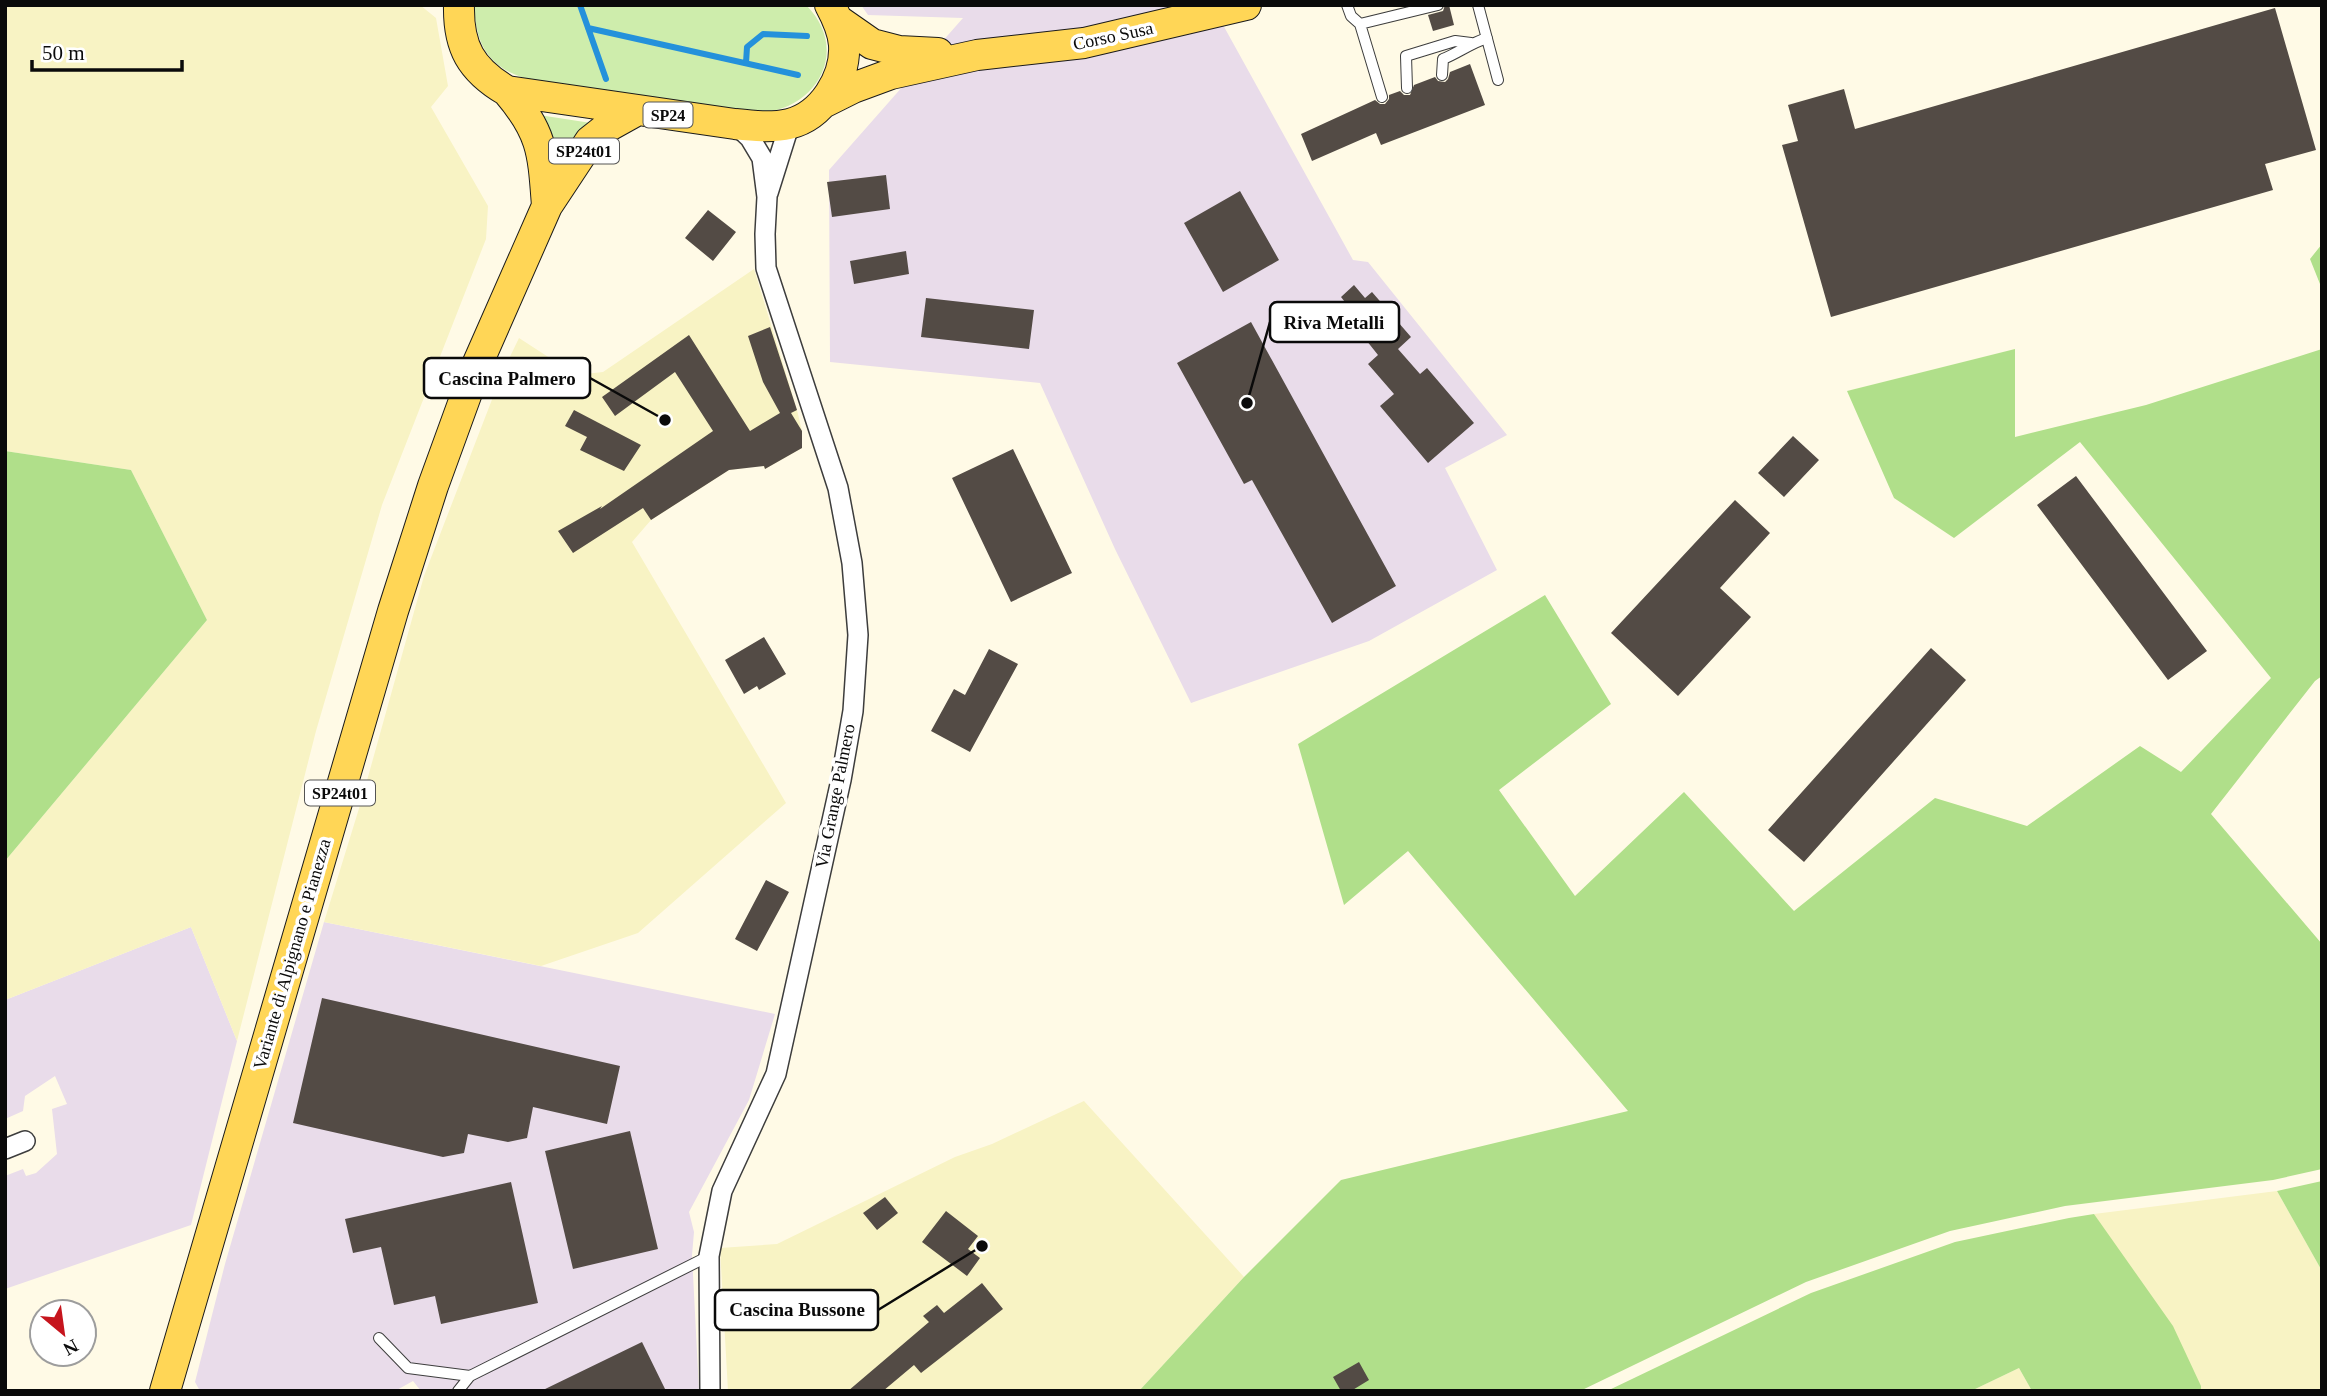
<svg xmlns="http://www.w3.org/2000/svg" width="2327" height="1396" font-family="Georgia,serif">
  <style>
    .industrial { fill: #e9dcea }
    .farmland { fill: #f8f3c4 }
    .green { fill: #ceedac }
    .forest { fill: #b0df8a }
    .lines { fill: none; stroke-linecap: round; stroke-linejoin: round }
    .stream { stroke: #2491db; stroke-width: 6 }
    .building { fill: #534b45 }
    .lane-casing { stroke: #3d3d3d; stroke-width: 12 }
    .street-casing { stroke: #3d3d3d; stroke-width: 22 }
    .primary-casing { stroke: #1b1b1b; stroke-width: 32 }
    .lane { stroke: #fff; stroke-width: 10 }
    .street { stroke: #fff; stroke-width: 19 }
    .primary { stroke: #ffd656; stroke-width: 30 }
    .labels { text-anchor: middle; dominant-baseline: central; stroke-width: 7; stroke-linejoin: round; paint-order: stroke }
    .shield { fill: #fff; stroke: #545454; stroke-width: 2 }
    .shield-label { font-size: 16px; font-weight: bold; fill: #0a0a0a }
    .street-label { font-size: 18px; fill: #0a0a0a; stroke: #fff }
    .leader { fill: none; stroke: #0a0a0a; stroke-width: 2.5 }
    .callout-dot { fill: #0a0a0a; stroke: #fff; stroke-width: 2.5 }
    .callout { fill: #fff; stroke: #0a0a0a; stroke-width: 2.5 }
    .callout-label { font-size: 19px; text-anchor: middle; font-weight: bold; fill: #0a0a0a }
  </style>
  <rect width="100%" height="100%" fill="#fffae6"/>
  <path class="industrial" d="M861,5H1212L1353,260L1368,262L1507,435L1445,468L1497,570L1369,641L1191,703L1115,549L1040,383L830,362L829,170L963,18L868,15Z
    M324,922L775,1014L749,1100L689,1212L694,1232L692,1255L699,1391H421L413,1381L395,1391H200L195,1382L225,1264Z
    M191,927L237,1041L191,1225L5,1289V1176L23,1169L26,1176L36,1173L57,1154L52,1109L67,1104L55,1076L25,1096L23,1111L5,1119V1000Z"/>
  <path class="farmland" d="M5,5H420L436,18L448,86L431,107L488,206L486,239L382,505L316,731L237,1041L191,927L5,1000V861L207,620L131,470L5,451Z
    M754,269L797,410L802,431V448L765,469L759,458L743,468L729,470L651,520L632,542L786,803L638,933L541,966L324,922L361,802L424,576L503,371L519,338L576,375L603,372Z
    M1084,1101L1244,1277L1139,1391H728L720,1248L777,1244L955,1157L992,1144Z
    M2277,1191L2322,1271V1391H2201V1386L2094,1214Z
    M2019,1368L2032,1391H1971Z"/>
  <path class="green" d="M474,5H806C851,50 817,110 758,113L534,81C492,70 476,50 474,5Z
    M539,115L591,123L558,175Z"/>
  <path class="forest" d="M2322,244V289L2310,259Z
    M2015,349V437L2146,405L2322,349V676L2315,681L2211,814L2322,944V1169L2273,1180L2065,1206L1950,1231L1806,1282L1580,1391H1139L1244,1277L1341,1180L1628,1111L1408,851L1344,905L1298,744L1545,595L1611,704L1499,790L1575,896L1684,792L1794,911L1935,798L2027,826L2140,746L2181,772L2271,678L2080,442L1954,538L1894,498L1847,391Z
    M5,451L131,470L207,620L5,861Z
    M2322,1181V1271L2277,1191Z
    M2094,1214L2173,1326L2201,1386V1391H2032L2019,1368L1971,1391H1607L1811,1293L1955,1242L2069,1218Z"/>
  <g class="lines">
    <path class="stream" d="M580,5L606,79
      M588,28L798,75
      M746,63L747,47L763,34L807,36"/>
  </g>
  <path class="building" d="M1445,5H1449L1454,25L1433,31L1428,15L1443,11Z
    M2275,8L2316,150L2265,164L2273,190L1831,317L1782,145L1798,141L1788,105L1844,89L1855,129Z
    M1470,64L1485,105L1381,145L1376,133L1312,161L1301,134L1375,100L1380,104H1385L1389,99V95L1400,91L1404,95H1410L1414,85L1435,77L1438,81L1445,82L1448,79L1450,72Z
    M886,175L890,209L832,217L827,182Z
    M1240,191L1279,260L1223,292L1184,223Z
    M708,210L736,232L713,261L685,238Z
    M906,251L909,274L854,284L850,261Z
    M1354,285L1365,298L1372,292L1411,337L1398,349L1420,374L1427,368L1474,423L1428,463L1380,406L1394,394L1368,364L1378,355L1347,316L1352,311L1341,297Z
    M926,298L1034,310L1029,349L921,337Z
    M1251,322L1396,586L1332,623L1252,480L1244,484L1177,363Z
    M770,327L797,410L791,413L802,431V448L765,469L764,466L729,470L651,520L643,508L573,553L558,531L602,506L600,509L713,431L675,372L615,416L602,397L689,335L750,431L780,413L763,382L748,336Z
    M574,410L641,445L624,471L580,450L587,437L565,426Z
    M1793,436L1819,460L1784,497L1758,473Z
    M1013,449L1072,573L1011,602L952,478Z
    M2076,476L2207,651L2168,680L2037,505Z
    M1735,500L1770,533L1720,588L1751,617L1678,696L1611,633Z
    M764,637L786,674L759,690L757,686L744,694L725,660Z
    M1931,648L1966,680L1804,862L1768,830Z
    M989,649L1018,664L970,752L931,731L954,689L965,695Z
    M766,880L789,892L757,951L735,939Z
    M322,998L620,1066L607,1124L533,1107L527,1138L508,1142L468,1134L464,1153L443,1157L293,1123Z
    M630,1131L658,1249L573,1269L545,1151Z
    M511,1182L538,1303L441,1324L435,1296L394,1305L381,1247L353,1253L345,1219Z
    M885,1197L898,1213L877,1230L863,1213Z
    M946,1211L978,1236L968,1249L980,1258L967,1276L922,1242Z
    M982,1283L1003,1309L921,1373L914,1365L883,1391H848L929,1322L923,1316L937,1305L944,1313Z
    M642,1342L666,1391H541Z
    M1359,1362L1369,1380L1351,1391H1341L1333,1377Z"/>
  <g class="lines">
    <defs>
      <path id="lane" d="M1347,5L1351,16L1360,24L1438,5
        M1478,5L1498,80
        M1360,24L1382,97
        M1442,75L1443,59C1458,53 1471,43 1487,38
        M1407,88L1406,56L1455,41L1471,43
        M379,1338L408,1368L470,1376
        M458,1391L470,1376L709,1256"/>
      <path id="street" d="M768,193L790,123
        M5,1149L25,1141
        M710,1391L709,1256L722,1191L776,1074L841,780L853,711L858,635L852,563L838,488L766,268L765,234L767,197L762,158L750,138L735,124"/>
      <path id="primary" d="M459,5C458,47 471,70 507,91L735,124C753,126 772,128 789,124C822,116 846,78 844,45C843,31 837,18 830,5
        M839,21L872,44L899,51L938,53
        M507,91C543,133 543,153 547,206
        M823,103L853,88L891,74L977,55L1084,43L1246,5
        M165,1391L393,611L433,486L477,365L547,206L590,141L609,126L636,111"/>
    </defs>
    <use href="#lane" class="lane-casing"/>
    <use href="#street" class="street-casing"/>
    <use href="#primary" class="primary-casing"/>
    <use href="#lane" class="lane"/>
    <use href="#street" class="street"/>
    <use href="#primary" class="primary"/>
  </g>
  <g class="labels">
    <g class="shield">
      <rect x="643.5" y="102.5" width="49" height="25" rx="5"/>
      <rect x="549" y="138.5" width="70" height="25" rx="5"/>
      <rect x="305" y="780.5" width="70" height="25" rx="5"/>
    </g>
    <g class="shield-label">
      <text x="668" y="115">SP24</text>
      <text x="584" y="151">SP24t01</text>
      <text x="340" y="793">SP24t01</text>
    </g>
    <g class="street-label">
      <text transform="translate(1113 36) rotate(-12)">Corso Susa</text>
      <text transform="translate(835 796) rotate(-79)">Via Grange Palmero</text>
      <text transform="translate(292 954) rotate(-74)">Variante di Alpignano e Pianezza</text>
    </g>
  </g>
  <path class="leader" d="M1247 403L1270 322M665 420L590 378M982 1246L878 1310"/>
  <g class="callout-dot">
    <circle cx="1247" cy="403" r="7"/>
    <circle cx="665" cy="420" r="7"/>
    <circle cx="982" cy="1246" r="7"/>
  </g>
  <g class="callout">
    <rect x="1270" y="302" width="129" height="40" rx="7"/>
    <rect x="424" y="358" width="166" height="40" rx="7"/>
    <rect x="715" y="1290" width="163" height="40" rx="7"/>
  </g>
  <g class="callout-label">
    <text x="1334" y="329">Riva Metalli</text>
    <text x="507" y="385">Cascina Palmero</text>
    <text x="797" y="1316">Cascina Bussone</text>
  </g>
  <rect width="2327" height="1396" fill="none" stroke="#0a0a0a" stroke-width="14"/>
  <g transform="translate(63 1333) rotate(151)"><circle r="33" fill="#ffffff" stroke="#9d9d9d" stroke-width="2"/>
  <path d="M0-5L12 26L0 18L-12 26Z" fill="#c6151d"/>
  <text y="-10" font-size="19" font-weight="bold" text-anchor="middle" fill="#0a0a0a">N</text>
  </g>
  <path d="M32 60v10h150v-10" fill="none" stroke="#0a0a0a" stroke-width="3.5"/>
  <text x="42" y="60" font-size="21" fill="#0a0a0a" stroke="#ffffff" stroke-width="5" paint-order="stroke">50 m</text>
</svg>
